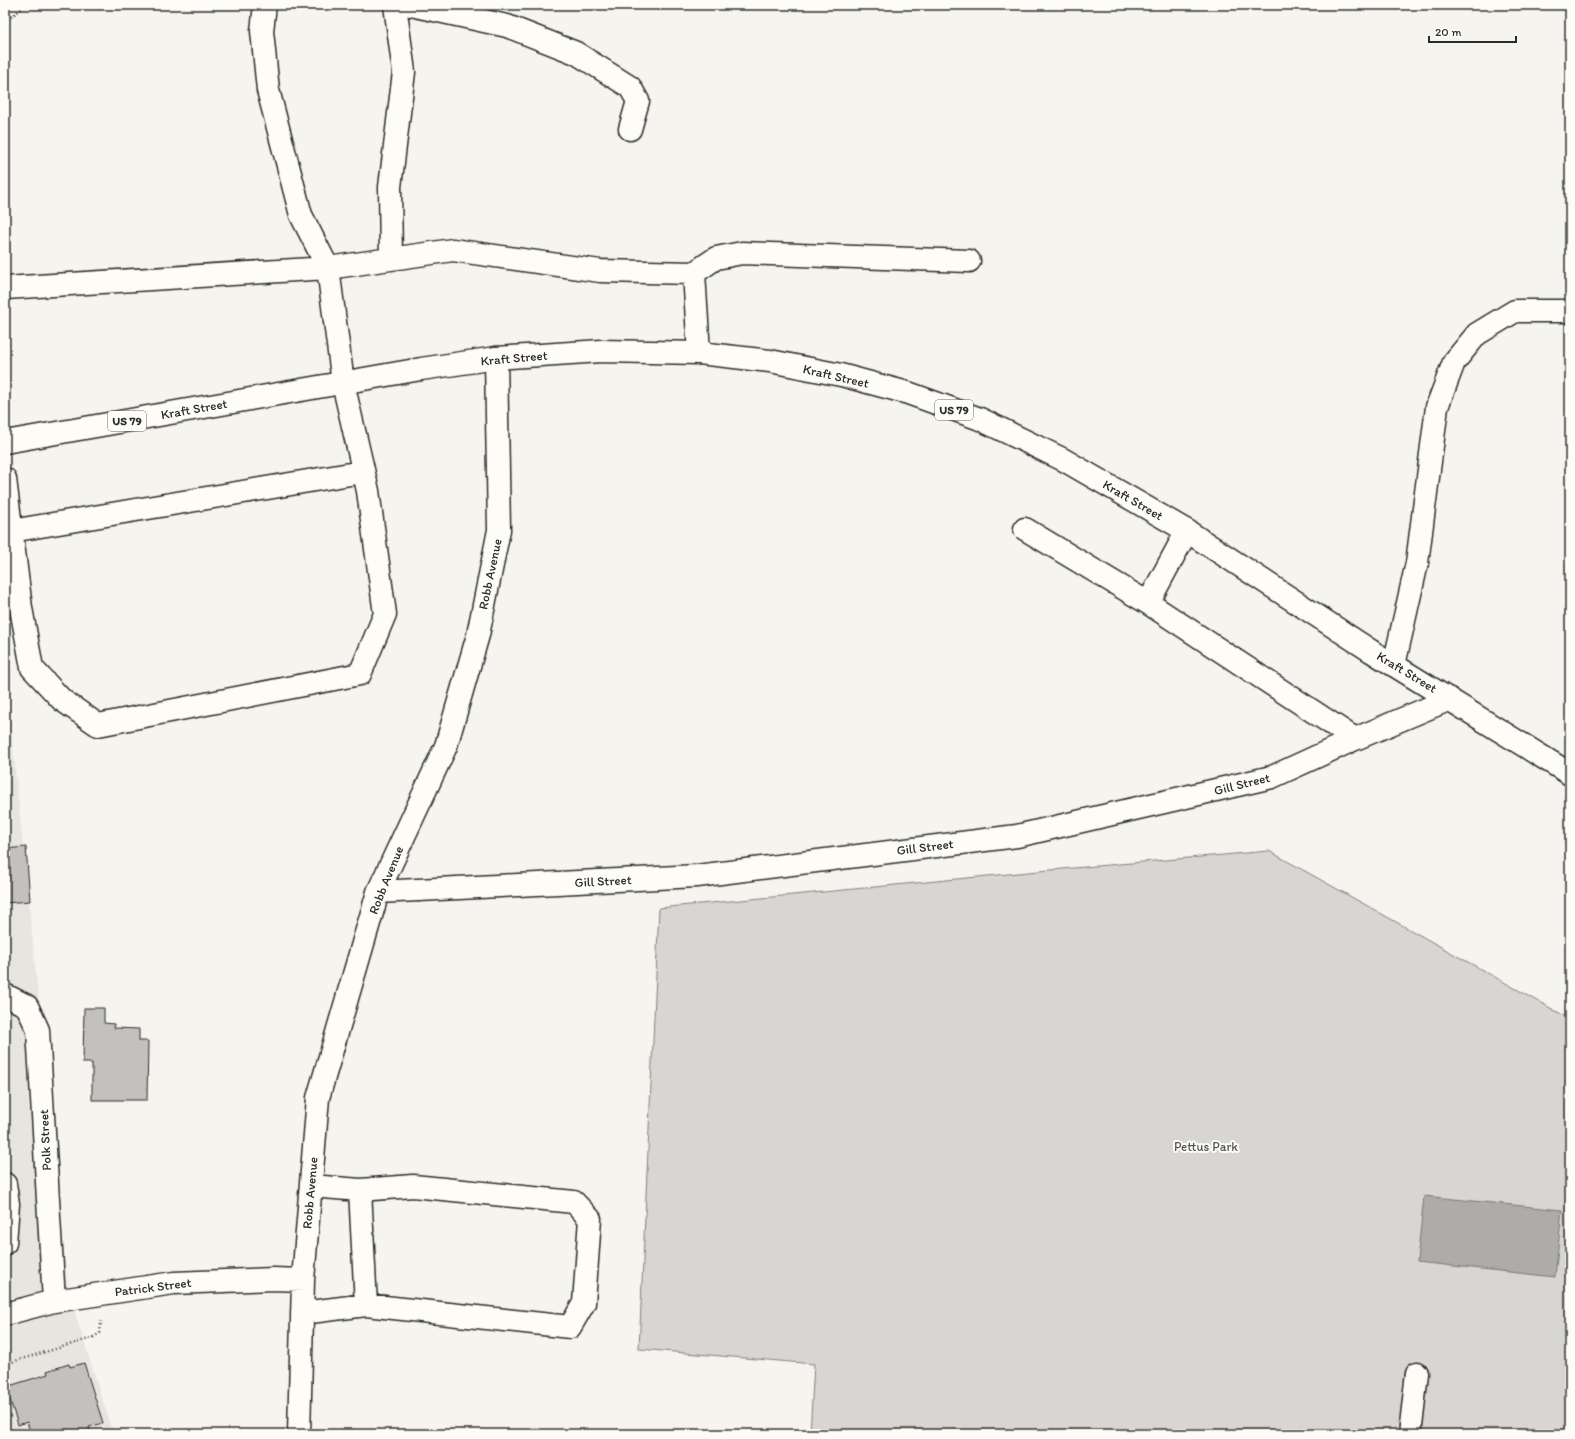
<svg xmlns="http://www.w3.org/2000/svg" width="1575" height="1439" font-family="Itim,sans-serif">
  <style>
    .built { fill: #e6e5e0 }
    .green { fill: #d7d6d2; stroke: #81807e }
    .water { fill: #adaca9; stroke: #797877 }
    .building { fill: #c2c1be; stroke: #2b2b2b }
    .lines { fill: none; stroke-linecap: round; stroke-linejoin: round }
    .minor-casing { stroke: #2b2b2b; stroke-width: 25 }
    .highway-casing { stroke: #2b2b2b; stroke-width: 25 }
    .path { stroke: #2b2b2b; stroke-width: 2.5; stroke-dasharray: 1 3; stroke-linecap: butt }
    .minor { stroke: #fdfcf7; stroke-width: 22 }
    .highway { stroke: #fdfcf7; stroke-width: 22 }
    .labels { text-anchor: middle; dominant-baseline: central; stroke-width: 4; stroke-linejoin: round; paint-order: stroke }
    .shield { fill: #fdfcf7; stroke: #6a6a68; stroke-width: 1 }
    .shield-label { font-size: 12px; font-weight: bold; fill: #2b2b2b }
    .street-label { font-size: 13px; fill: #2b2b2b; stroke: #fdfcf7 }
    .park-label { font-size: 13px; fill: #565655; stroke: #fdfcf7 }
  </style>
  <rect width="100%" height="100%" fill="#f5f4ef"/>
  <filter id="ink" filterUnits="userSpaceOnUse"><feTurbulence type="fractalNoise" baseFrequency=".025" numOctaves="2"/><feDisplacementMap in="SourceGraphic" scale="8" xChannelSelector="R" yChannelSelector="G"/><feConvolveMatrix kernelMatrix="1 2 1 2 8 2 1 2 1" color-interpolation-filters="sRGB"/></filter>
  <g filter="url(#ink)">
    <path class="built" d="M5,668L68,1290L113,1434H5Z"/>
    <path class="green" d="M1269,851L1570,1019V1434H810L814,1364L639,1349L659,908L1039,871Z"/>
    <path class="water" d="M1424,1196L1562,1210L1555,1277L1417,1262Z"/>
    <path class="building" d="M26,847L30,901L5,903V849Z
      M84,1008H104V1023L114,1024V1028L139,1029V1041H148L147,1100H92V1063H83Z
      M84,1363L103,1423L89,1427L90,1431L80,1434H31L27,1422L18,1425L6,1387L48,1374L47,1371L69,1364L70,1367Z"/>
    <g class="lines">
      <defs>
        <path id="minor" d="M265,5L262,31L268,90L301,215L328,268L453,250L600,271L694,273
          M411,5L507,26L576,53L630,87L638,101L630,129
          M391,259L390,187L404,72L395,5
          M5,288L328,268L343,383L368,491L385,614L360,674L98,725L62,700L32,668L21,608L5,479
          M699,353L694,273L716,258L742,253L969,261
          M1025,529L1148,603L1355,739
          M11,531L362,472
          M1148,603L1187,531
          M1394,665L1417,563L1437,407L1454,362L1477,334L1515,311H1570
          M378,892L697,876L1017,836L1272,777L1355,739L1450,699
          M5,995L27,1006L38,1030L54,1301
          M5,1184L8,1204L5,1243
          M360,1190L413,1186L574,1202L590,1219L584,1303L570,1327L366,1305
          M302,1313L366,1305L360,1190L311,1186
          M5,1314L54,1301L174,1283L273,1279L303,1280
          M299,1434L303,1280L318,1098L378,892L446,746L478,635L499,530L496,358
          M1410,1434L1417,1373"/>
        <path id="highway" d="M5,442L421,369L496,358L601,351L699,353L770,361L841,375L908,393L980,419L1064,460L1187,531L1371,651L1570,774"/>
      </defs>
      <use href="#minor" class="minor-casing"/>
      <use href="#highway" class="highway-casing"/>
      <path class="path" d="M5,22L26,5
        M5,1364L92,1338L100,1333L101,1321
        M15,1434L27,1430"/>
      <use href="#minor" class="minor"/>
      <use href="#highway" class="highway"/>
    </g>
  </g>
  <g class="labels">
    <g class="shield">
      <rect x="935" y="400" width="38" height="20" rx="3"/>
      <rect x="108" y="411" width="38" height="20" rx="3"/>
    </g>
    <g class="shield-label">
      <text x="954" y="410">US 79</text>
      <text x="127" y="421">US 79</text>
    </g>
    <g class="street-label">
      <text transform="translate(514 358) rotate(-5)">Kraft Street</text>
      <text transform="translate(836 376) rotate(13)">Kraft Street</text>
      <text transform="translate(194 409) rotate(-10)">Kraft Street</text>
      <text transform="translate(1133 500) rotate(30)">Kraft Street</text>
      <text transform="translate(490 574) rotate(-78)">Robb Avenue</text>
      <text transform="translate(1407 672) rotate(31)">Kraft Street</text>
      <text transform="translate(1242 784) rotate(-14)">Gill Street</text>
      <text transform="translate(925 847) rotate(-7)">Gill Street</text>
      <text transform="translate(386 880) rotate(-68)">Robb Avenue</text>
      <text transform="translate(603 881) rotate(-3)">Gill Street</text>
      <text transform="translate(45 1140) rotate(-93)">Polk Street</text>
      <text transform="translate(310 1193) rotate(-85)">Robb Avenue</text>
      <text transform="translate(153 1287) rotate(-7)">Patrick Street</text>
    </g>
    <g class="park-label">
      <text x="1206" y="1146">Pettus Park</text>
    </g>
  </g>
  <rect width="1575" height="1439" fill="none" stroke="#fdfcf7" stroke-width="20"/>
  <rect x="10" y="10" width="1555" height="1419" fill="none" stroke="#2b2b2b" stroke-width="1.5" filter="url(#ink)"/>
  <path d="M1429 36v6h87v-6" fill="none" stroke="#2b2b2b" stroke-width="2"/>
  <text x="1435" y="36" font-size="12" fill="#2b2b2b" stroke="#fdfcf7" stroke-width="3" paint-order="stroke">20 m</text>
</svg>
